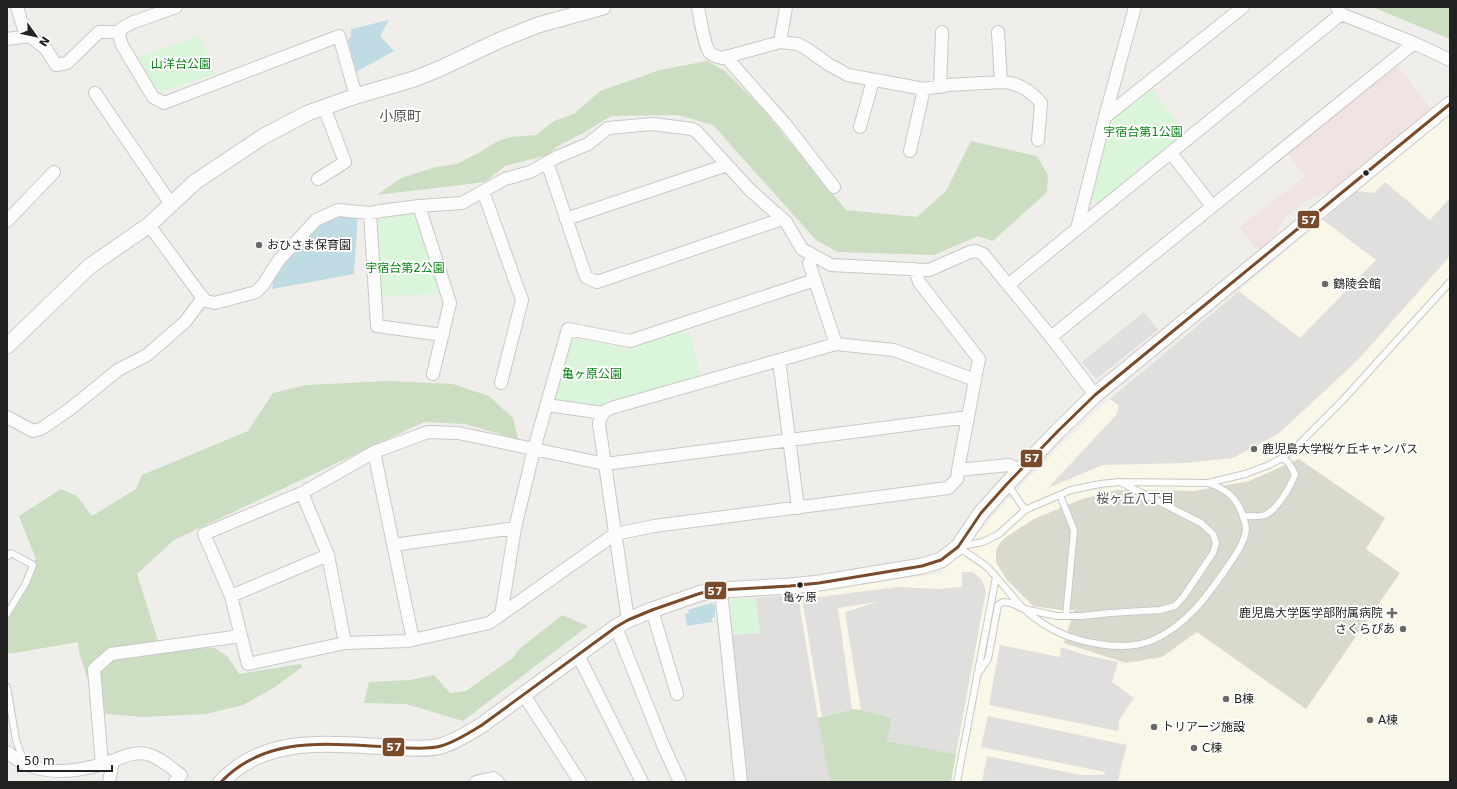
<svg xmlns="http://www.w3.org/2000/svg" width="1457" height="789" font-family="'DejaVu Sans','Noto Sans JP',sans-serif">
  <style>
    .residential { fill: #dfdedc }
    .commercial { fill: #f1e3e1 }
    .education { fill: #f8f7e8 }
    .construction { fill: #d9d9cd }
    .forest { fill: #cbdec1 }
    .park { fill: #daf5da }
    .parking { fill: #e0dfde }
    .water { fill: #bfdbe3 }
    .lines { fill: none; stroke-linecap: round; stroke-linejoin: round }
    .service-casing { stroke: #c9c8c7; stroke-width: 8 }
    .minor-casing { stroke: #c9c8c7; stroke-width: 14 }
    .tertiary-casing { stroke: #c9c8c7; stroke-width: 17 }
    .service { stroke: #fdfcfc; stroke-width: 6 }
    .minor { stroke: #fdfcfc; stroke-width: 12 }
    .tertiary { stroke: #fdfcfc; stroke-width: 15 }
    .bus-1-casing { stroke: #fff; stroke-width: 6 }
    .bus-1 { stroke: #7a4b2a; stroke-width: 3 }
    .bus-dot { fill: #222; stroke: #fff; stroke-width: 1.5 }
    .poi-dot { fill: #6a6968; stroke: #fff; stroke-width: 1.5 }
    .labels { text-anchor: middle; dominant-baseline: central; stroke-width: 4; stroke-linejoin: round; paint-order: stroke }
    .bus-label { font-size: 11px; fill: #222; stroke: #fff }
    .park-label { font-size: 12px; fill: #0c8416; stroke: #fff }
    .poi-label { font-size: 12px; fill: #222; stroke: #fff; text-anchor: start }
    .neighbourhood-label { font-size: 13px; fill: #555; stroke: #fff }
    .quarter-label { font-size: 14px; fill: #555; stroke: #fff }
    .line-badge { stroke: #fff; stroke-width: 1.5 }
    .badge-label { font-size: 11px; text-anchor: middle; font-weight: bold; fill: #fff }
  </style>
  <rect width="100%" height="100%" fill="#f0eeeb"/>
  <path class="residential" d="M798,595L830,782H747L732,635L760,633L756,598Z"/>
  <path class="commercial" d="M1396,64L1431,109L1329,192L1307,200L1284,219L1273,238L1259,249L1254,247L1239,227L1305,177L1287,153Z"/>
  <path class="education" d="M1450,113V782H951L956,754L892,718L861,710L852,709L818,718L798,595L891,580L940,574L1021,486L1095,412Z"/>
  <path class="construction" d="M1299,459L1385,518L1366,549L1400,573L1306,709L1197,632L1162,657L1126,663L1064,643L1074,610H1061L1033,606L1007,580L996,562V550L1000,543L1006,537L1034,519L1082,499L1116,490L1194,491L1249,481Z"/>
  <path class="forest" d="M1372,7H1450V39Z
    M707,61L725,71L759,105L846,210L917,217L946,191L971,141L1037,156L1048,175L1047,192L993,241L978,236L934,255L838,252L816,240L713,125L678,115L611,116L585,132L558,146L548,155L505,166L485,182L377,195L401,178L436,167L457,164L482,151L496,142L510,137L536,135L554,121L574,114L600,91L660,70Z
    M388,381L453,384L489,396L513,418L518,439L465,424L424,422L174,540L137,574L161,650L215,648L228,657L239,674L300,664L302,667L275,687L243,705L206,714L143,717L98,713L79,652L78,642L9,654L7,650V608L36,559L19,516L61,489L77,496L92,516L136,489L142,475L248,431L273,393L306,385Z
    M562,615L588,626L463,721L406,704L364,703L369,682L410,680L434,675L450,693L466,691L514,657L517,651Z
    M852,709L861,710L892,718L887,741L956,754L951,782H830L818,718Z"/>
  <path class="park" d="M200,35L215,74L162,92L155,88L137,58Z
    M1151,88L1186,134L1098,204L1089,198L1110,121Z
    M411,213L416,217L443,294L379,296L377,223L382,216Z
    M680,331L690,334L700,372L697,379L597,407L554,402L552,397L567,343L575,338L629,349Z
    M733,598H756L760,633L732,635L730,603Z"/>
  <path class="parking" d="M1385,182L1430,220L1450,198V256L1358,360L1278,434L1233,458L1185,463L1103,465L1048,488L1116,415L1119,406L1110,399L1239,291L1300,338L1376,260L1323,220L1357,191L1374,193Z
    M1144,312L1158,330L1096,379L1082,362Z
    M962,572H973L982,580L986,591L956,754L887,741L892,718L861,710L845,612L877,602L838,608L852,709L822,717L802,599L898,587L939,589L962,587Z
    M1000,645L1060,657L1061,647L1085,655L1118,662L1112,682L1134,698L1119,720L1118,731L989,705Z
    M988,716L1127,745L1121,767L1118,782H982L987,756L1081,775H1104L1105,772L981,747Z"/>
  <path class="water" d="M389,20L380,36L394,51L356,72L348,40L351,36V29Z
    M345,212L358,214L354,274L272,289L274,278L309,233L324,218Z
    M712,603L715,606V617L712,618V622L687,626L685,614L689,613L688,610Z"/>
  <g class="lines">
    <defs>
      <path id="service" d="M1282,458L1299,444L1342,401L1450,282
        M1008,485L1025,510
        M1060,495L1074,530L1066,616
        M962,546L983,542L999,534L1025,510L1071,490L1100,484L1120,482L1208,483L1245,474L1269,465L1282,458L1288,462L1295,474C1291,486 1277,510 1265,515C1259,517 1249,516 1243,516
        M958,547C968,554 979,560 988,568C1001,581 1011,596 1024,609C1036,620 1052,630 1067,636C1093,645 1128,651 1153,640C1187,625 1208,595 1228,566C1235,556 1245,542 1246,529C1246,525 1244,520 1243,517C1238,498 1226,489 1208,483
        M7,557L11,553L33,565L26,583L7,614
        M977,675L988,659L998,605L1003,602L1011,603L1024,609L1057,616H1082L1110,613L1160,610L1175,606L1184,596L1213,553L1216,543L1213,534L1201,523L1120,482
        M7,687L16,740L24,763
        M957,782L996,577"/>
      <path id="minor" d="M17,7L26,36
        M176,7L131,23L121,29L119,34L122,45L153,97L164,103L339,36L356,96
        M698,7C700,17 704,46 710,53C713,56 718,57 722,58L780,42L798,44L807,49L828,64L848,75L897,84L924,89L948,85L1001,82C1017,82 1031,91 1041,103L1038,140
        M1337,7L1341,14L1414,43L1450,60
        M998,32L1001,82
        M7,39L30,36L46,49L56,65L67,63L99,32H120
        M780,42L786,7
        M726,57L786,125L834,187
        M940,87L942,32
        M95,93L171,204
        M1105,117L1243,7
        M860,127L873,80
        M910,151L924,89
        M1171,153L1212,206
        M547,162L586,277L597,282L782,219
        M318,179L345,162L324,107
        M483,191L522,300L501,383
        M419,206L450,303L433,374
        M370,213L377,326L443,335
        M566,219L727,165
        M7,221L54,172
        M149,225L199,293L206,301L215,303L256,292L263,285L279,260L316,220L338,210L370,213L381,211L419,206L462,203L505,179L530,172L557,157L588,144L608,128L653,124L692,129L697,132L750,190L786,222L802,249L831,265L929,270L970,252L976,251L983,254L1051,337L1095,395
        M1077,229L1105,117L1135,7
        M814,256L809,263L836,344
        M915,269L919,282L979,359C972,396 965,433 958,470L957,479L948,488L654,526L615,534L489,623L408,641L345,643L248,664L231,596L204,534L302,493L374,452L428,432L458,433L605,464L968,417
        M1008,285L1341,14
        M1051,337L1414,43
        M779,360L798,508
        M547,405L603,413
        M7,417L33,431L41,429L70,409L118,370L147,355L185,322L203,298
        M374,452L413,640
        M958,470L1009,465L1020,470
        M302,493L328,555L345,643
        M393,545L515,528
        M721,590L741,782
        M231,596L328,555
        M652,610L677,694
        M501,615L515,528L534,449L568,329L630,341L815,280
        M628,620L599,424C601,411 607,409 618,406L836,344L894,350L975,380
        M616,627L663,745L680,782
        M578,655L642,782
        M524,695L580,782
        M7,752C14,757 22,764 30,766C55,775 85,770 109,762C121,758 133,751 147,754C159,757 170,767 181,775L175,782
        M102,765L94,669L111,654L241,636
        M109,782L113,761
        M476,782L493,778L498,782"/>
      <path id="tertiary" d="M7,346L90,266L149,225L195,182L264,136L308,113L356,96L414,79L439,69L498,41L538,25L603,7
        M221,782C268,733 332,745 393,747C407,748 427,750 441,746C455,742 469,733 482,725L616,627L628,620L652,610L701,593L721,590L790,586L819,583L922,566L941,560L958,547L981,513L1007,484L1058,431L1095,395L1450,104"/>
    </defs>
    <use href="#service" class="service-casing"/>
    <use href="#minor" class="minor-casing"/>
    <use href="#tertiary" class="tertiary-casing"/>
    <use href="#service" class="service"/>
    <use href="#minor" class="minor"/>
    <use href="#tertiary" class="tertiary"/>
    <defs>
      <path id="bus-1" d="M221,782C268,733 332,745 393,747C407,748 427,750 441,746C455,742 469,733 482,725L616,627L628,620L652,610L701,593L721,590L790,586L819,583L922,566L941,560L958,547L981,513L1007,484L1058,431L1095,395L1450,104"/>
    </defs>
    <use href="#bus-1" class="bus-1-casing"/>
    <use href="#bus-1" class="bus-1"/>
  </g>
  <g class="bus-dot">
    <circle cx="1366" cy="173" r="3.5"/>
    <circle cx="800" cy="585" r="3.5"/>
  </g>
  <g class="poi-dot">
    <circle cx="259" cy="245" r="4"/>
    <circle cx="1325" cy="284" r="4"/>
    <circle cx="1254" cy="449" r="4"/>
    <path d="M1390 607h4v4h4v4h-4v4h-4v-4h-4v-4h4z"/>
    <circle cx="1403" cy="629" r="4"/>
    <circle cx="1226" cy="699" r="4"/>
    <circle cx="1370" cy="720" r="4"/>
    <circle cx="1154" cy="727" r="4"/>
    <circle cx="1194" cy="748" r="4"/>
  </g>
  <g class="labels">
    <g class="bus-label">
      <text x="800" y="597">亀ヶ原</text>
    </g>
    <g class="park-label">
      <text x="181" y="64">山洋台公園</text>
      <text x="1143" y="132">宇宿台第1公園</text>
      <text x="405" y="268">宇宿台第2公園</text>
      <text x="592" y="374">亀ヶ原公園</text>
    </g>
    <g class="poi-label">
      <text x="267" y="245">おひさま保育園</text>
      <text x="1333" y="284">鶴陵会館</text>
      <text x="1262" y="449">鹿児島大学桜ケ丘キャンパス</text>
      <text x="1383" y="613" text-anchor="end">鹿児島大学医学部附属病院</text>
      <text x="1395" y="629" text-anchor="end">さくらぴあ</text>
      <text x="1234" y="699">B棟</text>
      <text x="1378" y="720">A棟</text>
      <text x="1162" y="727">トリアージ施設</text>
      <text x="1202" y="748">C棟</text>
    </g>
    <g class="neighbourhood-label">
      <text x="1135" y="498">桜ヶ丘八丁目</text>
    </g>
    <g class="quarter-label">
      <text x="400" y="116">小原町</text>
    </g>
  </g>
  <g class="line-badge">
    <rect x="1297" y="210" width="23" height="19" rx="4" fill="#7a4b2a"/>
    <rect x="1020" y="449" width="23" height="19" rx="4" fill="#7a4b2a"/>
    <rect x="704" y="581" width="23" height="19" rx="4" fill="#7a4b2a"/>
    <rect x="382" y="737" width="23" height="20" rx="4" fill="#7a4b2a"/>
  </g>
  <g class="badge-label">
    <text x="1309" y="224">57</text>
    <text x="1032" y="462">57</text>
    <text x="715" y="595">57</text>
    <text x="394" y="751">57</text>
  </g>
  <rect width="1457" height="789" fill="none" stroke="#222222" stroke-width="16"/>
  <g transform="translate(36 36) rotate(123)" stroke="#ffffff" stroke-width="3" paint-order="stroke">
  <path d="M0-3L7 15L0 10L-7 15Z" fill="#222222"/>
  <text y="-6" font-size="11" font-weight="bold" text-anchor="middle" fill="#222222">N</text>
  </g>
  <path d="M18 765v6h94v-6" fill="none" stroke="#222222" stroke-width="2"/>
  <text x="24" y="765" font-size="12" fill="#222222" stroke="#ffffff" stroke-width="3" paint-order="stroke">50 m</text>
</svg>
